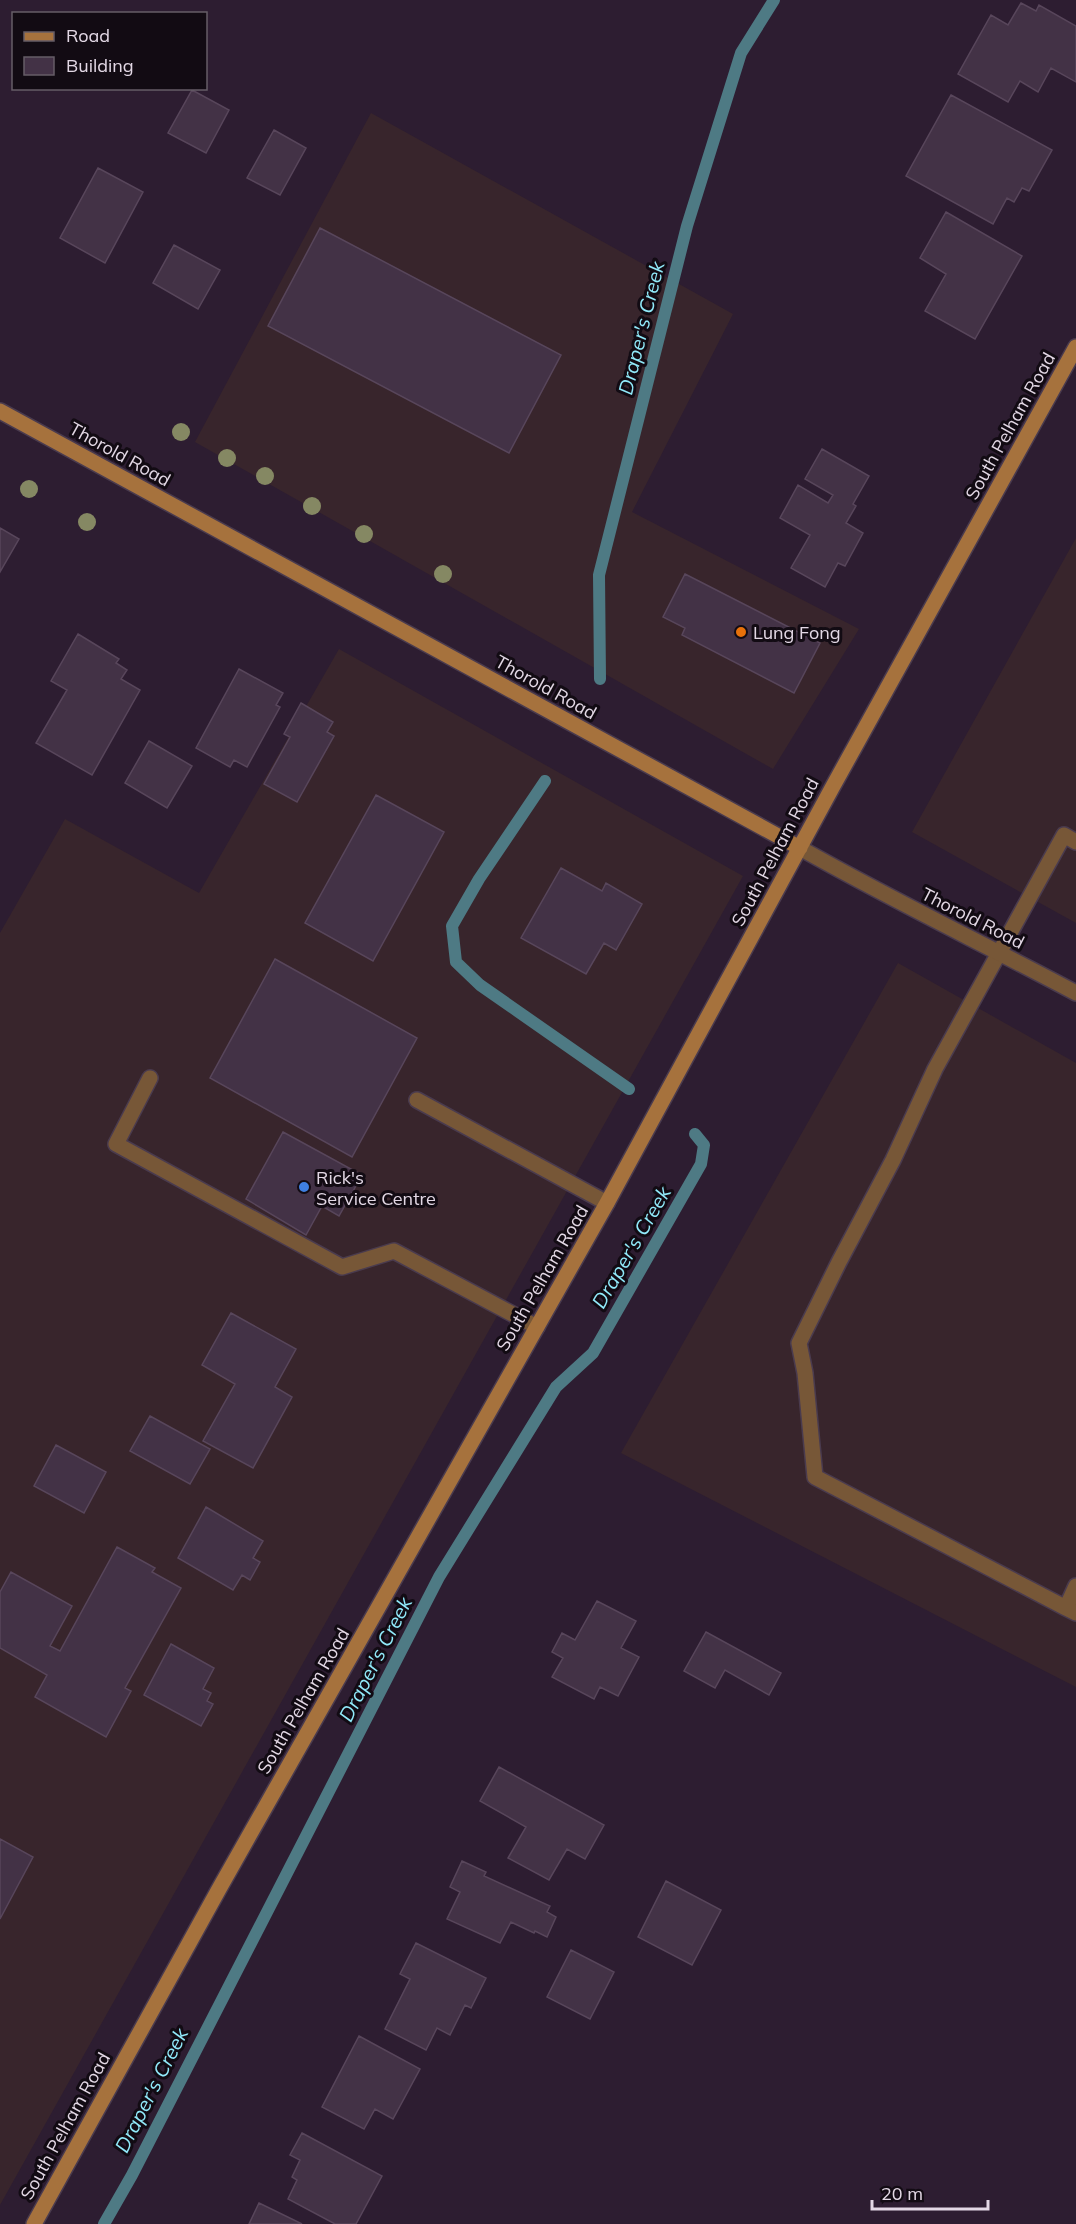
<svg xmlns="http://www.w3.org/2000/svg" width="1076" height="2224" font-family="Mulish,sans-serif">
  <style>
    .commercial { fill: #38252c }
    .lines { fill: none; stroke-linecap: round; stroke-linejoin: round }
    .stream { stroke: #4e7a84; stroke-width: 12 }
    .building { fill: #433246; stroke: #58465b; stroke-width: 1.5 }
    .lane-casing { stroke: #4a3b4e; stroke-width: 18 }
    .street-casing { stroke: #4a3b4e; stroke-width: 18 }
    .secondary-casing { stroke: #4a3b4e; stroke-width: 18 }
    .lane { stroke: #775737; stroke-width: 15 }
    .street { stroke: #775737; stroke-width: 15 }
    .secondary { stroke: #a6723d; stroke-width: 15 }
    .tree { fill: #858863 }
    .food-dot { fill: #e8710a; stroke: #120b13; stroke-width: 2 }
    .shop-dot { fill: #3f7fe0; stroke: #120b13; stroke-width: 2 }
    .labels { text-anchor: middle; dominant-baseline: central; stroke-width: 6; stroke-linejoin: round; paint-order: stroke }
    .street-label { font-size: 18px; fill: #e3d8e5; stroke: #120b13 }
    .poi-label { font-size: 18px; fill: #e3d8e5; stroke: #120b13; text-anchor: start }
    .water-label { font-size: 20px; font-style: italic; fill: #91eafa; stroke: #120b13 }
  </style>
  <rect width="100%" height="100%" fill="#2d1d31"/>
  <path class="commercial" d="M371,113L733,314L632,512L859,629L773,769L195,442Z
    M1076,538V923L912,832Z
    M339,649L743,876L0,2205V933L65,819L199,893Z
    M898,963L1076,1063V1687L621,1453Z"/>
  <g class="lines">
    <path class="stream" d="M600,679L599,575L687,226L741,53L774,0
      M545,781L479,879L452,926L456,962L480,985L629,1089
      M104,2224L132,2175L439,1577L556,1387L593,1353L701,1164L704,1145L695,1134"/>
  </g>
  <path class="building" d="M1021,3L1036,11L1039,5L1076,26V82L1051,68L1038,92L1020,81L1008,102L958,74L991,15L1008,25Z
    M192,90L229,110L206,153L168,133Z
    M951,95L1052,150L1029,191L1022,188L1014,202L1007,198L993,224L906,176Z
    M274,130L306,148L280,195L247,178Z
    M98,168L143,192L105,263L60,238Z
    M946,212L1022,256L975,339L925,311L946,274L920,258Z
    M320,228L561,355L509,453L268,326Z
    M174,245L220,270L198,309L153,283Z
    M822,449L869,476L853,504L856,506L846,523L863,533L845,566L838,563L825,587L791,568L810,535L780,518L798,485L828,503L833,495L805,479Z
    M0,528L19,539L0,572Z
    M685,574L820,643L794,693L682,635L685,628L663,617Z
    M78,634L119,659L116,663L127,670L121,679L140,690L92,775L36,743L67,690L51,681Z
    M239,669L283,693L276,705L280,707L247,767L234,760L230,767L196,748Z
    M301,703L333,722L327,732L334,736L297,802L264,784L290,737L284,734Z
    M149,741L192,766L167,808L125,783Z
    M376,795L444,832L373,961L305,923Z
    M561,868L602,891L606,883L642,904L616,950L604,943L586,974L521,938Z
    M275,959L417,1038L352,1157L210,1078Z
    M283,1132L362,1175L339,1216L322,1206L306,1235L246,1199Z
    M231,1313L296,1349L275,1387L292,1397L253,1468L203,1441L235,1384L202,1365Z
    M150,1416L210,1449L190,1484L130,1451Z
    M56,1445L106,1472L84,1513L34,1486Z
    M206,1507L263,1541L253,1558L260,1562L250,1580L242,1575L233,1590L178,1558Z
    M117,1547L155,1568L152,1572L181,1588L125,1688L131,1691L106,1737L35,1697L47,1675L0,1648V1592L11,1572L72,1606L50,1646L60,1651Z
    M597,1601L636,1621L621,1648L639,1657L618,1696L600,1687L594,1699L552,1677L563,1658L552,1652L562,1633L575,1640Z
    M706,1632L781,1673L769,1695L725,1670L715,1688L684,1671Z
    M171,1644L214,1668L203,1689L211,1693L207,1701L213,1704L201,1726L144,1695Z
    M499,1767L604,1825L585,1859L567,1849L549,1880L508,1858L526,1827L480,1801Z
    M0,1839L33,1857L0,1919Z
    M462,1861L486,1872L484,1876L550,1906L547,1912L556,1917L547,1937L535,1931L534,1933L511,1922L500,1943L447,1919L460,1892L450,1887Z
    M666,1881L721,1910L692,1965L638,1937Z
    M416,1943L486,1978L471,2008L465,2005L450,2035L437,2028L426,2050L385,2029L410,1979L400,1974Z
    M571,1950L614,1972L590,2019L547,1997Z
    M359,2036L420,2069L393,2119L375,2109L364,2129L322,2107Z
    M302,2133L382,2176L356,2224H335L288,2199L297,2180L292,2177L300,2160L290,2155Z
    M259,2203L302,2224H249Z"/>
  <g class="lines">
    <defs>
      <path id="lane" d="M150,1078L116,1144L342,1267L394,1251L537,1327
        M417,1100L607,1203
        M1076,1586L1066,1608L1076,1613
        M1066,1608L815,1477L805,1373L799,1343L839,1262L893,1160L935,1069L1064,835L1076,842"/>
      <path id="street" d="M800,848C890,899 984,944 1076,993"/>
      <path id="secondary" d="M0,411L800,848
        M34,2224L219,1889L607,1203L832,788L1076,347"/>
    </defs>
    <use href="#lane" class="lane-casing"/>
    <use href="#street" class="street-casing"/>
    <use href="#secondary" class="secondary-casing"/>
    <use href="#lane" class="lane"/>
    <use href="#street" class="street"/>
    <use href="#secondary" class="secondary"/>
  </g>
  <g class="tree">
    <circle cx="181" cy="432" r="9"/>
    <circle cx="227" cy="458" r="9"/>
    <circle cx="265" cy="476" r="9"/>
    <circle cx="29" cy="489" r="9"/>
    <circle cx="312" cy="506" r="9"/>
    <circle cx="87" cy="522" r="9"/>
    <circle cx="364" cy="534" r="9"/>
    <circle cx="443" cy="574" r="9"/>
  </g>
  <circle class="food-dot" cx="741" cy="632" r="6"/>
  <circle class="shop-dot" cx="304" cy="1187" r="6"/>
  <g class="labels">
    <g class="street-label">
      <text transform="translate(1010 426) rotate(-61)">South Pelham Road</text>
      <text transform="translate(120 454) rotate(29)">Thorold Road</text>
      <text transform="translate(546 687) rotate(29)">Thorold Road</text>
      <text transform="translate(775 852) rotate(-62)">South Pelham Road</text>
      <text transform="translate(973 918) rotate(27)">Thorold Road</text>
      <text transform="translate(542 1278) rotate(-60)">South Pelham Road</text>
      <text transform="translate(303 1701) rotate(-60)">South Pelham Road</text>
      <text transform="translate(65 2126) rotate(-61)">South Pelham Road</text>
    </g>
    <g class="poi-label">
      <text x="753" y="632">Lung Fong</text>
      <text x="316" y="1177">Rick's<tspan x="316" dy="21">Service Centre</tspan></text>
    </g>
    <g class="water-label">
      <text transform="translate(641 328) rotate(-76)">Draper's Creek</text>
      <text transform="translate(631 1247) rotate(-60)">Draper's Creek</text>
      <text transform="translate(375 1659) rotate(-63)">Draper's Creek</text>
      <text transform="translate(151 2090) rotate(-63)">Draper's Creek</text>
    </g>
  </g>
  <rect x="12" y="12" width="195" height="78" fill="#120b13" stroke="#665d67" stroke-width="1.5"/>
  <rect x="24" y="32" width="30" height="9" fill="#a6723d" stroke="#665d67" stroke-width="1.5"/>
  <text x="66" y="42" font-size="18" fill="#e3d8e5">Road</text>
  <rect x="24" y="57" width="30" height="18" fill="#433246" stroke="#665d67" stroke-width="1.5"/>
  <text x="66" y="72" font-size="18" fill="#e3d8e5">Building</text>
  <path d="M872 2200v9h116v-9" fill="none" stroke="#e3d8e5" stroke-width="3"/>
  <text x="881" y="2200" font-size="18" fill="#e3d8e5" stroke="#120b13" stroke-width="4.5" paint-order="stroke">20 m</text>
</svg>
